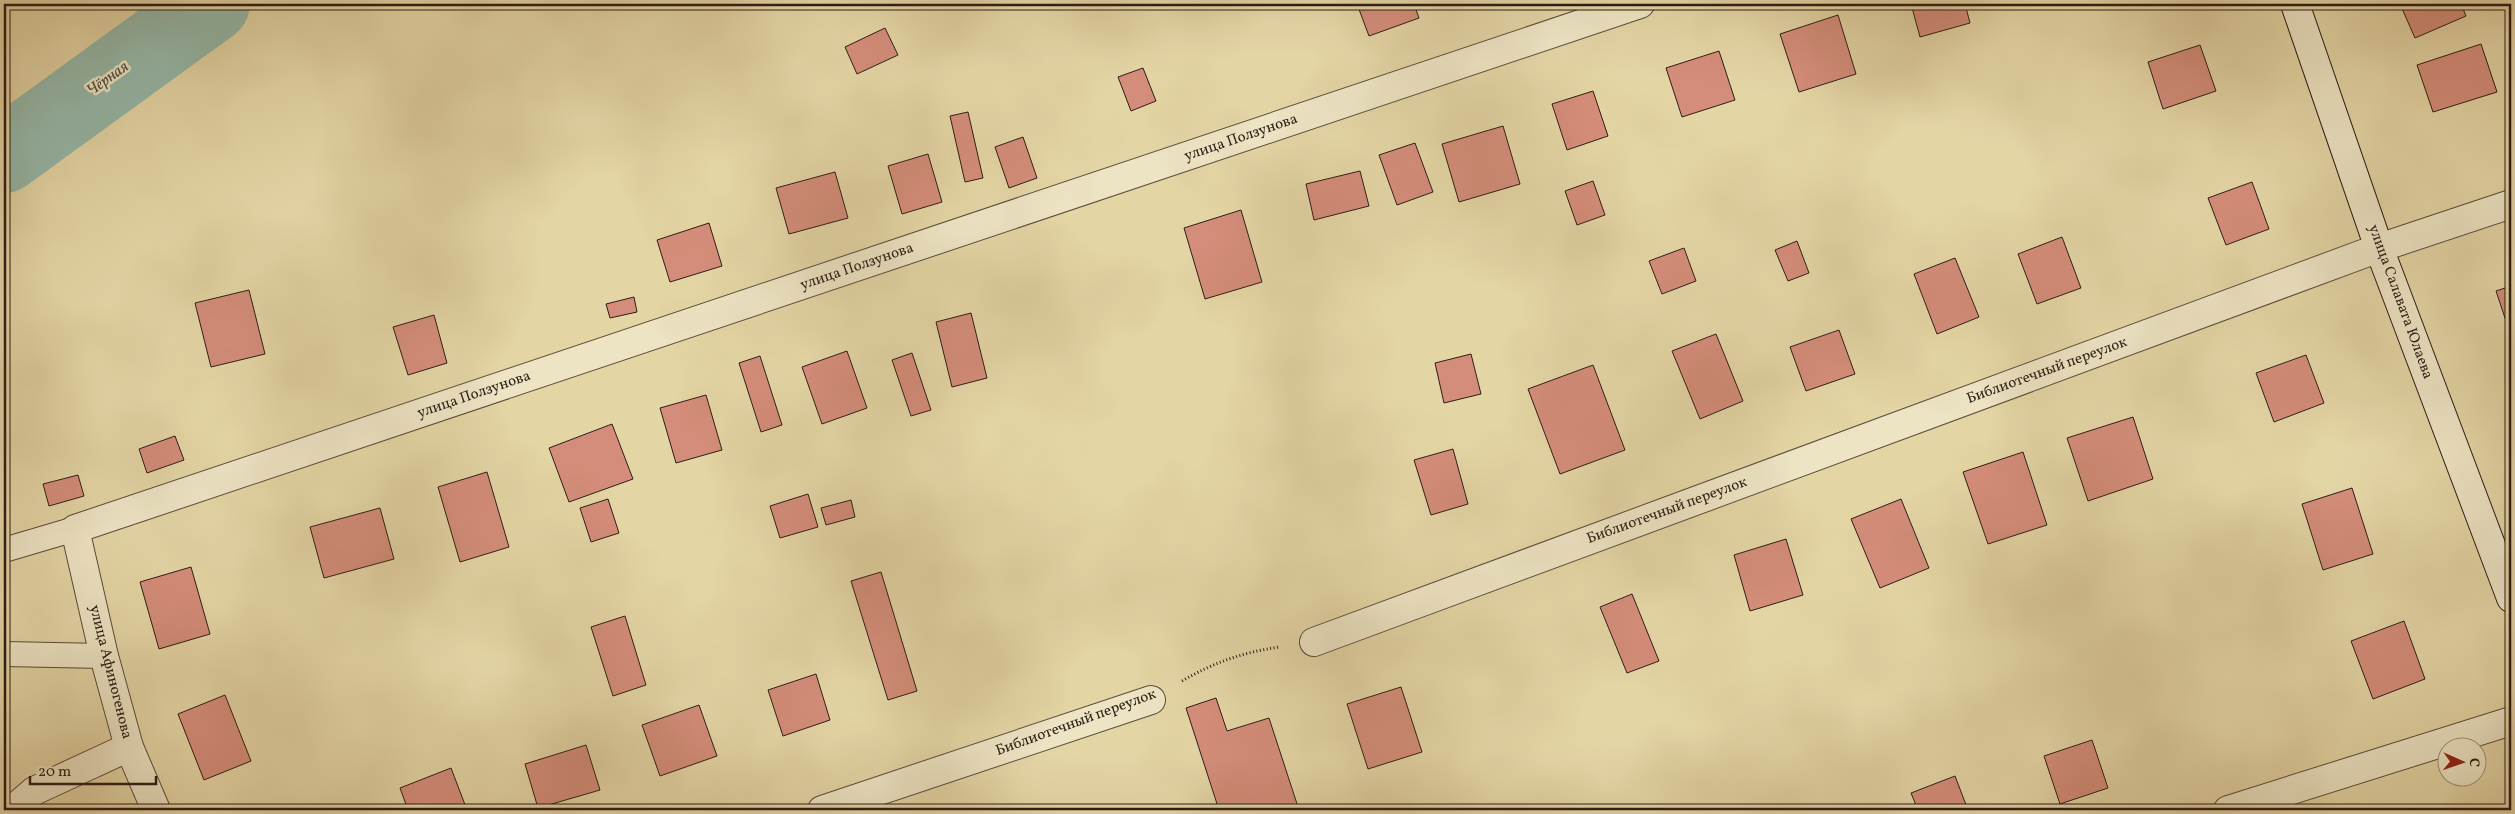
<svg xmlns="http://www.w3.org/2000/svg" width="2515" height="814" font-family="Vollkorn,serif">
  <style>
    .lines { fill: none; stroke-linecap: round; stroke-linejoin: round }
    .river { stroke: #95b8a9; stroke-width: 76 }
    .building { fill: #d48d7a; stroke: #2d1d16 }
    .lane-casing { stroke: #5b4b3a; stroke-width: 26 }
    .street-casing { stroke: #5b4b3a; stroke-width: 30 }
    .secondary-casing { stroke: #2d1d16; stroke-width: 30 }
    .path { stroke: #2d1d16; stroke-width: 3; stroke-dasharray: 1 2.5; stroke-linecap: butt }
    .lane { stroke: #ede4c4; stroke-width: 24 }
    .street { stroke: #ede4c4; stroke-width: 28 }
    .secondary { stroke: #ede4c4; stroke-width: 28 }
    .labels { text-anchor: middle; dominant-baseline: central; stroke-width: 5; stroke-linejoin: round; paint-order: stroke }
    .street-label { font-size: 15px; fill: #2d1d16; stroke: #ede4c4 }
    .water-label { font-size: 16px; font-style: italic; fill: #4c4c42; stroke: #ede4c4 }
  </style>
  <rect width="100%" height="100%" fill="#e4d5a5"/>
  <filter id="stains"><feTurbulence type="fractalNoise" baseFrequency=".004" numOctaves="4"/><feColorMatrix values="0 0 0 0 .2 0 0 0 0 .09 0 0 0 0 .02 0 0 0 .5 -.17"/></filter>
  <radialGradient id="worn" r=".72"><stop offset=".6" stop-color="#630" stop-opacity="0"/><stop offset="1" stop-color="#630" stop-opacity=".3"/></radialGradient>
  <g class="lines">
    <path class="river" d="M4,155L212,4"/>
  </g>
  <path class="building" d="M1357,4H1414L1419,18L1369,36Z
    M1911,4H1965L1970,23L1920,37Z
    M2400,4H2461L2466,16L2415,38Z
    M1838,15L1856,74L1799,92L1780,34Z
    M885,28L898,55L857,74L845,47Z
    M2481,44L2497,92L2433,112L2417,65Z
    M2200,45L2216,91L2163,109L2148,62Z
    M1719,51L1735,100L1682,117L1666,68Z
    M1143,68L1156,101L1131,111L1118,77Z
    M1593,91L1608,136L1567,150L1552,104Z
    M968,112L983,178L965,182L950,116Z
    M1503,126L1520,184L1459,202L1442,144Z
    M1023,137L1037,178L1009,188L995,147Z
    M1415,143L1433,192L1397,205L1379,155Z
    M928,154L942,202L902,214L888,166Z
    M1360,171L1369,206L1314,220L1306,184Z
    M835,172L848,218L789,234L776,188Z
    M1593,181L1605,215L1577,225L1565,191Z
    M2252,182L2269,229L2226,245L2208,198Z
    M1241,210L1262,282L1205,299L1184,228Z
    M709,223L722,266L670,282L657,240Z
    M2062,237L2081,288L2037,304L2018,254Z
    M1797,241L1809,273L1788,281L1775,250Z
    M1684,248L1696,281L1662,294L1649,261Z
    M1955,258L1979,317L1937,334L1914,274Z
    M2511,286V336L2496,291Z
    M249,290L265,354L211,367L195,303Z
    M634,297L637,312L610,318L606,304Z
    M971,313L987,378L952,387L936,322Z
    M434,315L447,363L408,375L393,327Z
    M1839,330L1855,374L1806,391L1790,347Z
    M1716,334L1743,401L1700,419L1672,351Z
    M847,351L867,408L822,424L802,367Z
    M912,353L931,410L911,416L892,360Z
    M1471,354L1481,394L1444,403L1435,363Z
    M2306,355L2324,403L2274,422L2256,373Z
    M760,356L782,425L761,432L739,363Z
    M1593,365L1625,450L1560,474L1528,389Z
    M706,395L722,450L676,463L660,408Z
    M2133,417L2153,479L2088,501L2067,438Z
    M612,424L633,479L569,502L549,448Z
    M175,436L184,460L147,473L139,449Z
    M1453,449L1468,504L1431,515L1414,460Z
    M2023,452L2047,525L1988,544L1963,472Z
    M487,472L509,547L460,562L438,487Z
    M78,475L84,496L49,506L43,484Z
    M2352,488L2373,554L2323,570L2302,504Z
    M808,494L818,527L780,538L770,506Z
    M608,499L619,533L591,542L580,508Z
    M1901,499L1929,568L1880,588L1851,519Z
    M851,500L855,517L826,525L821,508Z
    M380,508L394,559L324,578L310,527Z
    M1786,539L1803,595L1750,611L1734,555Z
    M191,567L210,634L159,649L140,582Z
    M881,572L917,691L888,700L851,581Z
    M1632,594L1659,661L1627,673L1600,607Z
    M625,616L646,685L613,696L591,627Z
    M2404,621L2425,679L2373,699L2351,641Z
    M816,674L830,720L783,736L768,690Z
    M1401,687L1422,752L1368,769L1347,704Z
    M225,695L251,761L204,780L178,714Z
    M1216,698L1227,731L1269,718L1299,810H1219L1186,708Z
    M699,705L717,756L660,776L642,725Z
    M2092,740L2108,788L2060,804L2044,756Z
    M586,745L600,790L538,808L525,764Z
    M451,768L467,810H408L400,788Z
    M1955,776L1968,810H1918L1911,793Z"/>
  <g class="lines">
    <defs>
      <path id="lane" d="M4,550L75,529
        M4,654L104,656"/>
      <path id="street" d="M1314,642L2379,248L2511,204
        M12,810L34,791L129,747
        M156,810L129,747L104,656L75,529L1640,4
        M822,810L1151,700
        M2228,810L2511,721"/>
      <path id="secondary" d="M2295,4L2379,248L2511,598"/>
    </defs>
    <use href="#lane" class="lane-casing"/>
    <use href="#street" class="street-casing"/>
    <use href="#secondary" class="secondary-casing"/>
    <path class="path" d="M1182,681C1215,662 1241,653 1279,647"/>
    <use href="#lane" class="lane"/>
    <use href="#street" class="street"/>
    <use href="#secondary" class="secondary"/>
  </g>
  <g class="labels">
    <g class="street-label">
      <text transform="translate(1241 138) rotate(-19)">улица Ползунова</text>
      <text transform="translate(857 267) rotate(-19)">улица Ползунова</text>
      <text transform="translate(2400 302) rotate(70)">улица Салавата Юлаева</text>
      <text transform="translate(2047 371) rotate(-20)">Библиотечный переулок</text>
      <text transform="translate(474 395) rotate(-19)">улица Ползунова</text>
      <text transform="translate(1667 511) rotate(-20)">Библиотечный переулок</text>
      <text transform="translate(110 672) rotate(76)">улица Афиногенова</text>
      <text transform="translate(1076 723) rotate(-20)">Библиотечный переулок</text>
    </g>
    <g class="water-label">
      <text transform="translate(108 79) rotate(-36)">Чёрная</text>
    </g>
  </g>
  <rect width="2515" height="814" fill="none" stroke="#e4d5a5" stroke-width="20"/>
  <rect x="5" y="5" width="2505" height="804" fill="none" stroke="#2d1d16" stroke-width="2.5"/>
  <rect x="10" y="10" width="2495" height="794" fill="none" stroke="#2d1d16"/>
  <g transform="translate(2462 762) rotate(92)"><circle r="24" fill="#ede4c4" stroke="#a0947e"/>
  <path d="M0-4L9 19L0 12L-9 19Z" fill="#8f2418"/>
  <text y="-8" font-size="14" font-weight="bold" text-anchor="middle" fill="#2d1d16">С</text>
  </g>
  <path d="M30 776v8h126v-8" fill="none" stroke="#2d1d16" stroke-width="2.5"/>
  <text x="38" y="776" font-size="15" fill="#2d1d16" stroke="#ede4c4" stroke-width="4" paint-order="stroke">20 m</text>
  <rect width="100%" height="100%" filter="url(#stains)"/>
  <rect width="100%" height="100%" fill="url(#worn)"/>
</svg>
